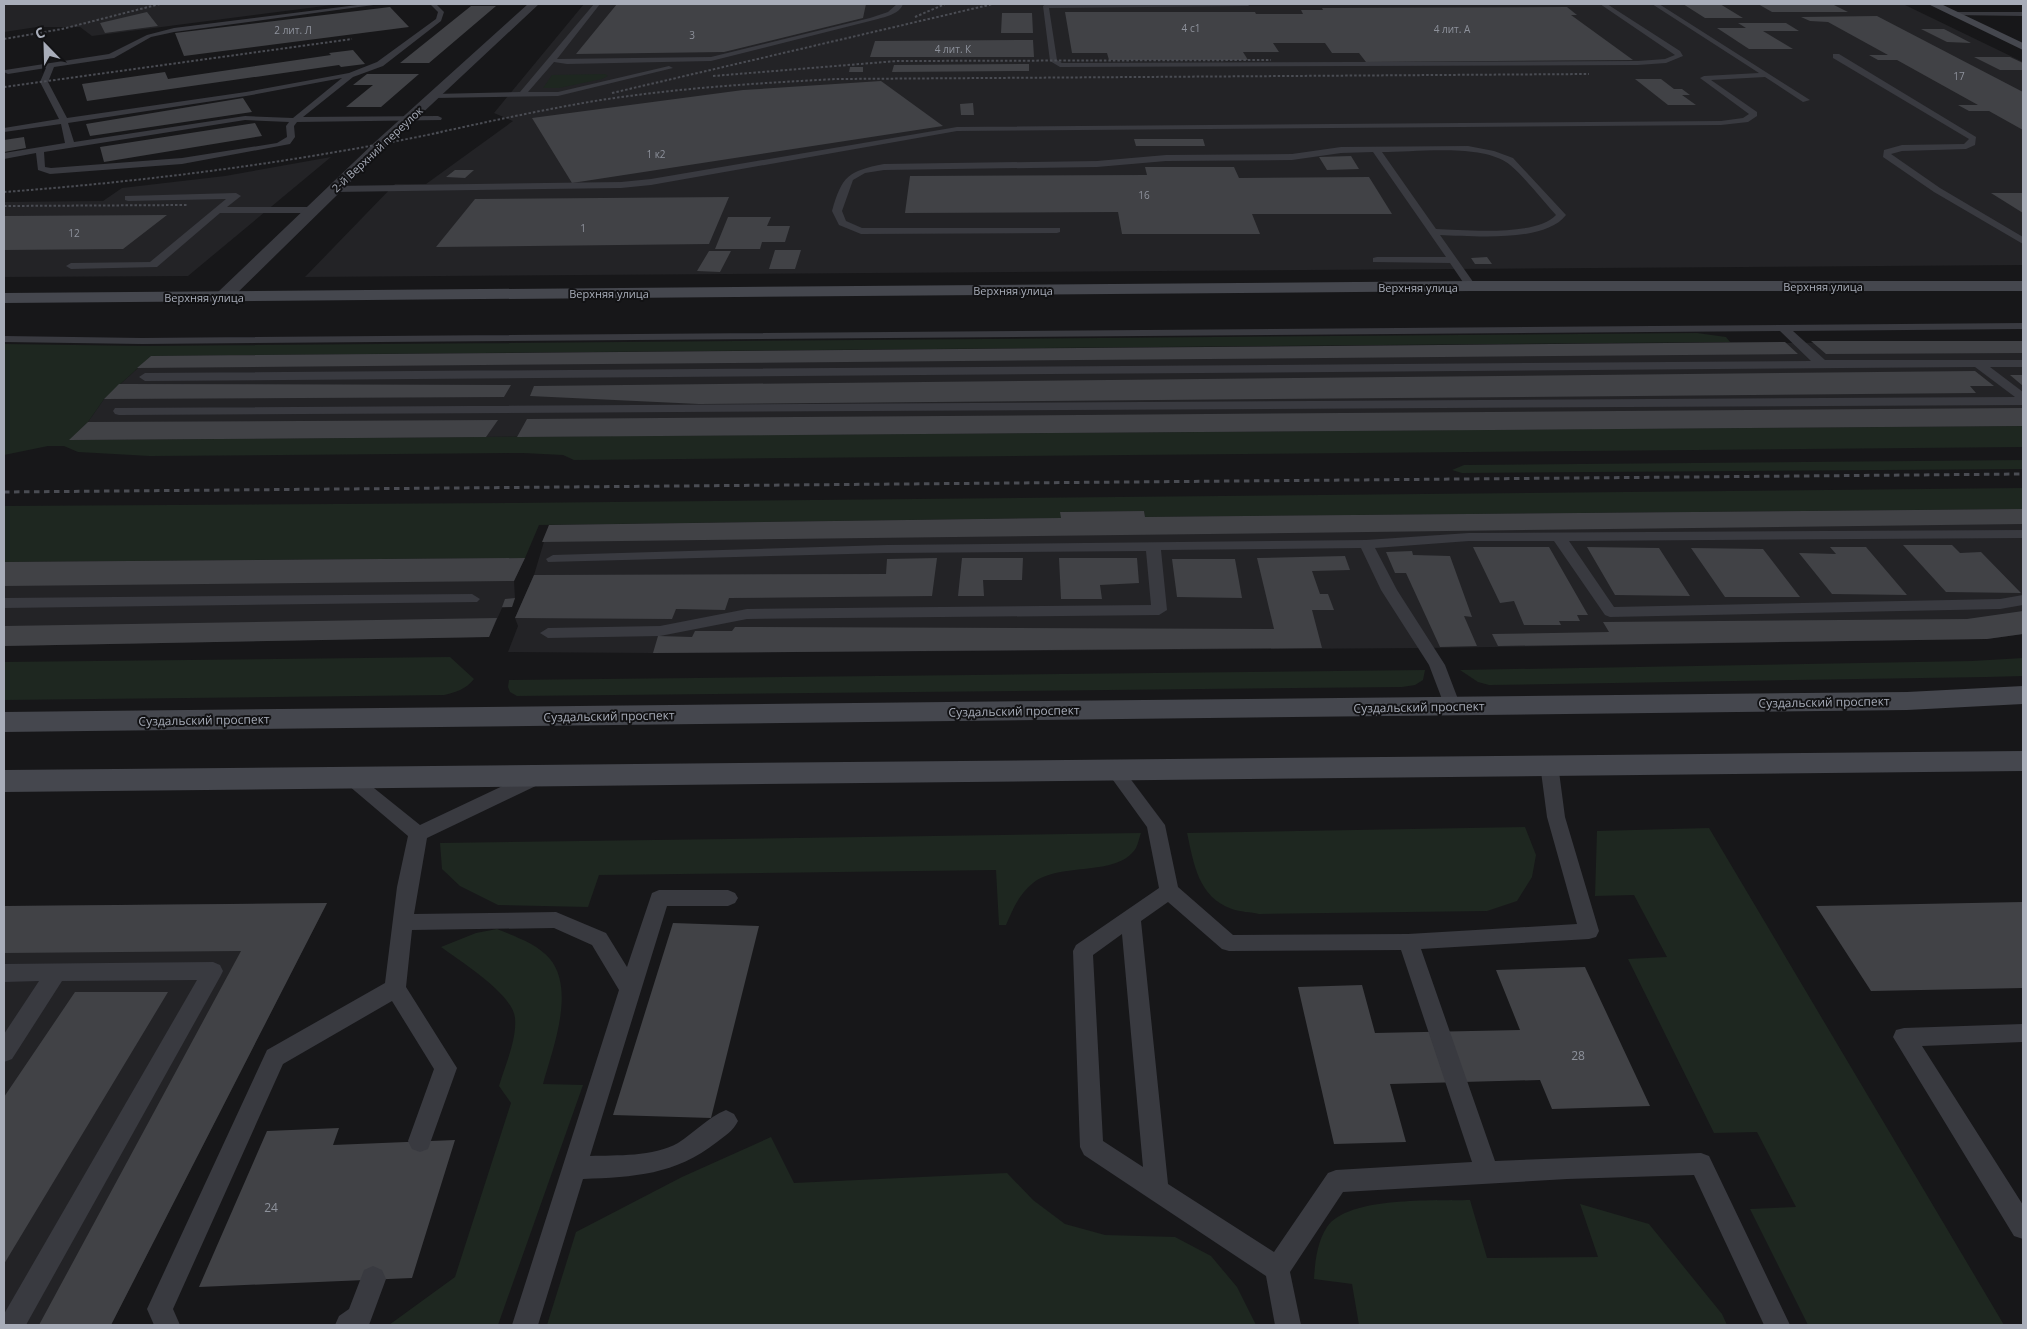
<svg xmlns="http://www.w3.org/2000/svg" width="2027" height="1329" font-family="'Open Sans',sans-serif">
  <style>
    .built { fill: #232326 }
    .green { fill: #1e2720 }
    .building { fill: #414246 }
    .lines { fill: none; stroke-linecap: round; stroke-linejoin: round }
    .lane { fill: #393a40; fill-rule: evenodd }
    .street { fill: #393a40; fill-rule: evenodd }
    .secondary { fill: #45474e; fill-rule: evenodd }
    .rail-far1 { stroke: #4a4c53; stroke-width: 2; stroke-dasharray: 2.5 2; stroke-linecap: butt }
    .rail { stroke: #4a4c53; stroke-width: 3; stroke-dasharray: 5.5 4.5; stroke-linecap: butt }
    .labels { text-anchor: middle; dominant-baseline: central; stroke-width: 4; stroke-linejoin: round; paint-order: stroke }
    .number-label { font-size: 10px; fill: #8e929c }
    .far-street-label { font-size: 11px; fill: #a8adb9; stroke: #121214 }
    .street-label { font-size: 12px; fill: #a8adb9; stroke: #121214 }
    .near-number-label { font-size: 12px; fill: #8e929c }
  </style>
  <rect width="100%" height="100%" fill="#171719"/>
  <path class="built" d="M4,4H340L92,36L80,27H37L4,32Z
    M584,4H1903L2023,62V265L305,277L395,184H426L513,121L494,113Z
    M331,157L188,276L4,277V202L103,201L122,188L225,176Z
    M2023,341V426L69,440L88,422L104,399L151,356Z
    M2023,509V634L1987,639L1426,648L653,653L508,652L518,626L515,618L534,575L549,525L1060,518V512L1144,511L1145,517Z
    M525,558L514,581L515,598L512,607L502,608L489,637L4,646V562Z
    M327,903L111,1325H4V906Z"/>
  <path class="green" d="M605,74L608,76L602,79L559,88H543L552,75Z
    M1697,333L1726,337L1730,342L151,356L104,399L88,422L70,440L2023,426V447L574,460L563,455L523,453L150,456L78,452L64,446H48L4,455V344L144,346Z
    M2023,460V469L1462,473L1452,470L1464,465Z
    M2023,488V509L1145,517L1144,511L1061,512V518L539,525L525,558L4,562V506L513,503Z
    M450,657L474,679C465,690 456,692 444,695L4,700V662Z
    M2023,658V676L1987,677L1489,685L1478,682L1460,670L1972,661Z
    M1425,670L1423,680L1415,685L1402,687L517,696L510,692L508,687L509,680Z
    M1525,827L1536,855L1532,877L1517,901L1487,911L1259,914C1251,912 1240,912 1232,909C1198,897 1194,864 1187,833Z
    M1709,828L2004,1325H1808L1750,1209L1796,1207L1757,1132L1714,1133L1628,959L1667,957L1634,895L1595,896L1597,831Z
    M1141,833C1139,838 1138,844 1136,848C1117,878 1061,861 1033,883C1019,894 1013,909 1006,925H999L996,870L599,875L588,907L498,905L460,886L442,869L440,843Z
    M497,929C514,936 538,944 550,959C576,991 552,1050 543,1084L583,1085L498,1325H389L455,1277L511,1103L499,1086C505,1065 517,1040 515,1018C513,994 460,961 441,947L476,933Z
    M771,1137L794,1183L1007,1173L1033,1200L1065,1224L1105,1235L1175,1237L1211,1256L1237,1287L1256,1325H547L576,1232L682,1177Z
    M1470,1200L1487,1258L1598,1257L1580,1204L1649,1224L1722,1314L1727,1325H1359L1352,1284L1314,1279C1315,1262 1317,1242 1327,1227C1348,1196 1435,1201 1470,1200Z"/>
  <path class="building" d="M617,4H866L863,18L724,52L576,54Z
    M1683,4H1720L1743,18H1705Z
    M1758,4H1832L1848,12H1772Z
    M471,6H496L429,63H400Z
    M390,7L409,27L184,56L175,33Z
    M1567,7L1577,15H1571L1633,60L1366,62L1359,53H1332L1325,43H1273L1279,52H1243L1248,60H1109L1107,53H1072L1065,12H1255L1256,14H1303L1301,10H1323L1322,8Z
    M147,12L158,26L105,33L100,23Z
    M1002,13H1032L1033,33H1001Z
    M1877,16L2023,92V130L1989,111H1969L1958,105H1978L1897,60H1878L1869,55H1888L1828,22L1810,21L1801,17Z
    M1738,23H1786L1799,31H1763L1793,49H1749L1717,28H1746Z
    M1921,29H1944L1971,43L1947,42Z
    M1033,40L1034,57H870L875,41Z
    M353,50L365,64L341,67L339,65L87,101L82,84L165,72L168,79L331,55L329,53Z
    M1974,57H2010L2023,63V70H2000Z
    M1029,64V71L892,72L894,65Z
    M850,67H863V72H849Z
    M367,74H419L381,107H346L373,85H353Z
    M1635,79H1661L1674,89H1682L1690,95H1682L1696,105H1668Z
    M881,81L943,126L572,183L532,118L743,90Z
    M243,98L252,112L90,136L86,124Z
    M973,103L974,115H961L960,104Z
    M255,123L262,136L104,162L100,147Z
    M24,137L26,148L4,152V140Z
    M1134,139H1203L1205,146H1136Z
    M1351,156L1359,169L1327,170L1319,157Z
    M1145,167H1234L1239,178L1369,177L1392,214H1252L1260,234H1122L1118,212L905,213L910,176L1147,175Z
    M455,170H474L465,178L446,177Z
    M1991,193H2023V213Z
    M729,197L709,244L436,247L475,199Z
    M167,215L123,249L4,250V216Z
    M728,217H771L767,226H790L785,242H762L760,249H715Z
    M775,250H801L795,269H769Z
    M709,251H731L720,272L697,271Z
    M1487,257L1492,264H1475L1471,258Z
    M1811,341H2023V353L1826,354Z
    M1785,342L1798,354L137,368L151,356Z
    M1975,371L1994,386H1970L1976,393L699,404L530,396L534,386Z
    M2010,375H2023V386Z
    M119,384L511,385L504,397L104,399Z
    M2023,408V426L517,437L527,419Z
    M498,420L486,437L69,440L88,422Z
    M2023,509V524L542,542L549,525L1061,518L1060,512L1144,511L1145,517Z
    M1903,545H1952L1960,553L1981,552L2021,593L1946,592Z
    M1473,547H1549L1588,615H1577L1580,621H1559L1561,625H1524L1514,601L1500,603Z
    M1587,547L1659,548L1690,596L1615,595Z
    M1830,547H1866L1907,595L1832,594L1799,553L1836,554Z
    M1691,548L1763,549L1800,597H1725Z
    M1412,551L1413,555L1450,556L1472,617L1464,616L1477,646L1440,647L1406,573H1395L1386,552Z
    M1345,556L1350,570L1312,571L1320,594H1328L1334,610H1312L1322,648L653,653L658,636L692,637L695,631H732L735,627L1274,629L1257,558Z
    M525,558L514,581L4,586V562Z
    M937,558L932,596L729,598L725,610L676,609L672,619L515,618L534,575L886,574L887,559Z
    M962,558H1023L1022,580H983L984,596H958Z
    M1059,558H1137L1139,583L1100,585L1102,599H1061Z
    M1172,559H1235L1242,598L1177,597Z
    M515,598L512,607H502L505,599Z
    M2023,611V634L1987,639L1498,646L1492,634L1609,632L1603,622L1967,619Z
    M497,618L489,637L4,646V626Z
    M2023,902V988L1871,991L1816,906Z
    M327,903L111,1325H39L241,951L4,953V906Z
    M673,923L759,926L711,1118L613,1115Z
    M1585,967L1650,1106L1552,1109L1540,1080L1390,1084L1406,1142L1334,1144L1298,987L1362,985L1375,1033L1520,1030L1496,970Z
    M75,992H168L4,1264V1097Z
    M339,1128L333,1145L455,1140L412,1278L199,1287L267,1131Z"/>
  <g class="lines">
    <path class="lane" d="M365,4H381L174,32L151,37L114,58L54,67L48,82L67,118L246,92L349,73L377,62L436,19L438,12L430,4H436L444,12L441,21L383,66L353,77L303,117L438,116L442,118L441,120L297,122L294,126L295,137L290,144L182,164L50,174L38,170L36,153L4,159V153L65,143L61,124L4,132V128L59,119L40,82L46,68L8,74L4,72L5,70L109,54L147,35L174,28ZM342,78L293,118L245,116L74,142L68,123L246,96ZM245,120L289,122L286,126L287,137L277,143L182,158L51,168L45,167L44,152Z
      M594,4H600L557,59L711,57L870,18L888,12L897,4H903C899,15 884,17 874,20L711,61L567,64L554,62L528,92H558L669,66L673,68L558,96L434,98L430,96L434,94L520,92Z
      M1046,4H1251L1248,6L1049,8L1057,60L1062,63L1638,61L1665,59L1675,55L1600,4H1607L1680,51L1683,56L1666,63L1638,65L1060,67L1050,61L1043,6Z
      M1652,4H1659L1810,100L1803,102L1765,77L1711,80L1757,112V116L1748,122L1721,125L957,131L651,185L621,188L334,192L329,189L334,186L621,182L651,179L957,127L1721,121L1743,118L1749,114L1700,78L1704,76L1759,73Z
      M1956,12H2023V16L1954,15Z
      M1833,54H1839L1976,137L1975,145L1966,149L1902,151L1891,154L1940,188L2023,237V244L1934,192L1883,157L1884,150L1902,145L1964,144L1969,139L1833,58Z
      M1468,146L1494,151L1513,158L1566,215C1545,243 1473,236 1440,235L1476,286L1471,289L1467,288L1450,263L1373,262V258L1377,257H1446L1373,152L1341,153L1292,160L1166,161L1097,167L884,170L865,173L853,180L842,211L846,221L862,228H1060V232L1057,233L861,234L839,225L832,211C842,176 848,171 884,164L1097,161L1166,155L1292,154L1341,147ZM1382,152C1415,152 1478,144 1506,162C1518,169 1545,203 1556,215C1536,237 1464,230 1436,229Z
      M236,193L241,196L227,207H313L318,210L313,213H220L157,267L71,269L66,266L71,263L150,262L226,199L128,201L125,200V196Z
      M2023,323V329L1793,331L1825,360H2023V367H1990L2023,392V405L119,415L115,414L113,411L115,408L2015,397L1975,367L145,381L139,377L145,373L1811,361L1780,331L142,344L4,342V336L142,338Z
      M2023,530V538L1569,541L1614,607L2000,599L2023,595V605L2000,609L1610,617L1605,615L1554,541H1469L1375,548L1397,590L1445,665L1461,707L1459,711H1447L1445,707L1429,665L1381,590L1361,548L1161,550L1167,610L1159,615L747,619L660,636L548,638L540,633L548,628L660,626L747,609L1151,605L1146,551L887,553L548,562L546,559L553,555L887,545L1366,540L1469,533Z
      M472,594L480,599L477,602L4,608V598Z
      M1549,758L1555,760L1558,764L1565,817L1599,931L1596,937L1589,939L1421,949L1495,1161L1701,1153L1709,1156L1790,1325H1764L1694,1175L1567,1179L1343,1192L1290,1272L1301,1325H1275L1266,1276L1084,1155L1080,1147L1073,951L1076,945L1159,888L1147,827L1105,769L1108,765L1114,763L1120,765L1165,825L1178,887L1233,935L1408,934L1577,924L1547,817L1540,764L1543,760ZM1168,902L1222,949L1229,951L1401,950L1472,1162L1336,1170L1328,1173L1274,1252L1168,1184L1141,921ZM1122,934L1143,1167L1103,1141L1093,955Z
      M348,770L354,772L420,825L532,772L538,771L544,772L547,777L544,782L427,838L414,914L556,912L606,933L627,967L652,893L659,890H728L735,893L738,898L735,903L728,906H667L590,1156C617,1155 653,1157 678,1143C694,1133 708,1117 726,1110L734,1114L738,1121C733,1131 725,1136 717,1142C675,1175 634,1177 583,1179L538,1325H512L619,990L592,945L554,928L412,930L406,987L457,1068L428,1149L420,1152L412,1149L408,1141L434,1069L392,1001L283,1064L173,1309L180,1325H154L147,1309L267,1050L385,983L397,887L408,836L342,780L339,776L342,772Z
      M213,962L220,965L223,971L220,977L26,1325H4V1314L197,980L62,981L12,1059L4,1062V1034L39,981L4,982V964Z
      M2023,1024V1042L1922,1046L2023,1205V1239L2014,1236L1893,1037L1896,1030L1904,1028Z
      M373,1266L382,1270L386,1279L369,1325H335L339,1316L349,1309L364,1270Z"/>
    <path class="street" d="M528,4H539L385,148L230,300H218L215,296L218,292L375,142Z"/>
    <path class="secondary" d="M1928,4H1941L2023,43V50Z
      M1471,281H2023V291H1471L4,303V293Z
      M2023,686V704L1907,710L4,732V712L1907,692Z
      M2023,751V771L4,792V770Z"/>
    <path class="rail-far1" d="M915,17L945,4
      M4,39L62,29L160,4
      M713,76L897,61L1271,60
      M4,87L352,39
      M612,93L993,4
      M436,133C491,121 546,109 601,100C679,88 758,83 837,79L1589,74
      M4,192C152,181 297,162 442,132
      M4,206L188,205"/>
    <path class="rail" d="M4,492L2023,474"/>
  </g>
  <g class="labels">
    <g class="number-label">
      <text x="1191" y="28">4 с1</text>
      <text x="1452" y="29">4 лит. А</text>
      <text x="293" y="30">2 лит. Л</text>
      <text x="692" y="35">3</text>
      <text x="953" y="49">4 лит. К</text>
      <text x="1959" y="76">17</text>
      <text x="656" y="154">1 к2</text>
      <text x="1144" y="195">16</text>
      <text x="583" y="228">1</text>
      <text x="74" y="233">12</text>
    </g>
    <g class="far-street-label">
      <text transform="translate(377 149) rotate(-43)">2-й Верхний переулок</text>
      <text x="1823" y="286">Верхняя улица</text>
      <text x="1418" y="287">Верхняя улица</text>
      <text x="1013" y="290">Верхняя улица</text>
      <text x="609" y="293">Верхняя улица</text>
      <text x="204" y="297">Верхняя улица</text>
    </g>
    <g class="street-label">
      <text transform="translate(1824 702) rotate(-1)">Суздальский проспект</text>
      <text transform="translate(1419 707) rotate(-1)">Суздальский проспект</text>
      <text transform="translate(1014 711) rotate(-1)">Суздальский проспект</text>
      <text transform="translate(609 716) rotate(-1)">Суздальский проспект</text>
      <text transform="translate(204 720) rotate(-1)">Суздальский проспект</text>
    </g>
    <g class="near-number-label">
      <text x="1578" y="1055">28</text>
      <text x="271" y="1207">24</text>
    </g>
  </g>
  <rect width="2027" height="1329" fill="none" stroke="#a8adb9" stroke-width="10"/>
  <g transform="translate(45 45) rotate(337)" stroke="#121214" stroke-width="4" paint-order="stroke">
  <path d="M0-4L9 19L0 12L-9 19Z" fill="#a8adb9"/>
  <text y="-8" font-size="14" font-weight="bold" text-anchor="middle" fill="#a8adb9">С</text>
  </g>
</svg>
